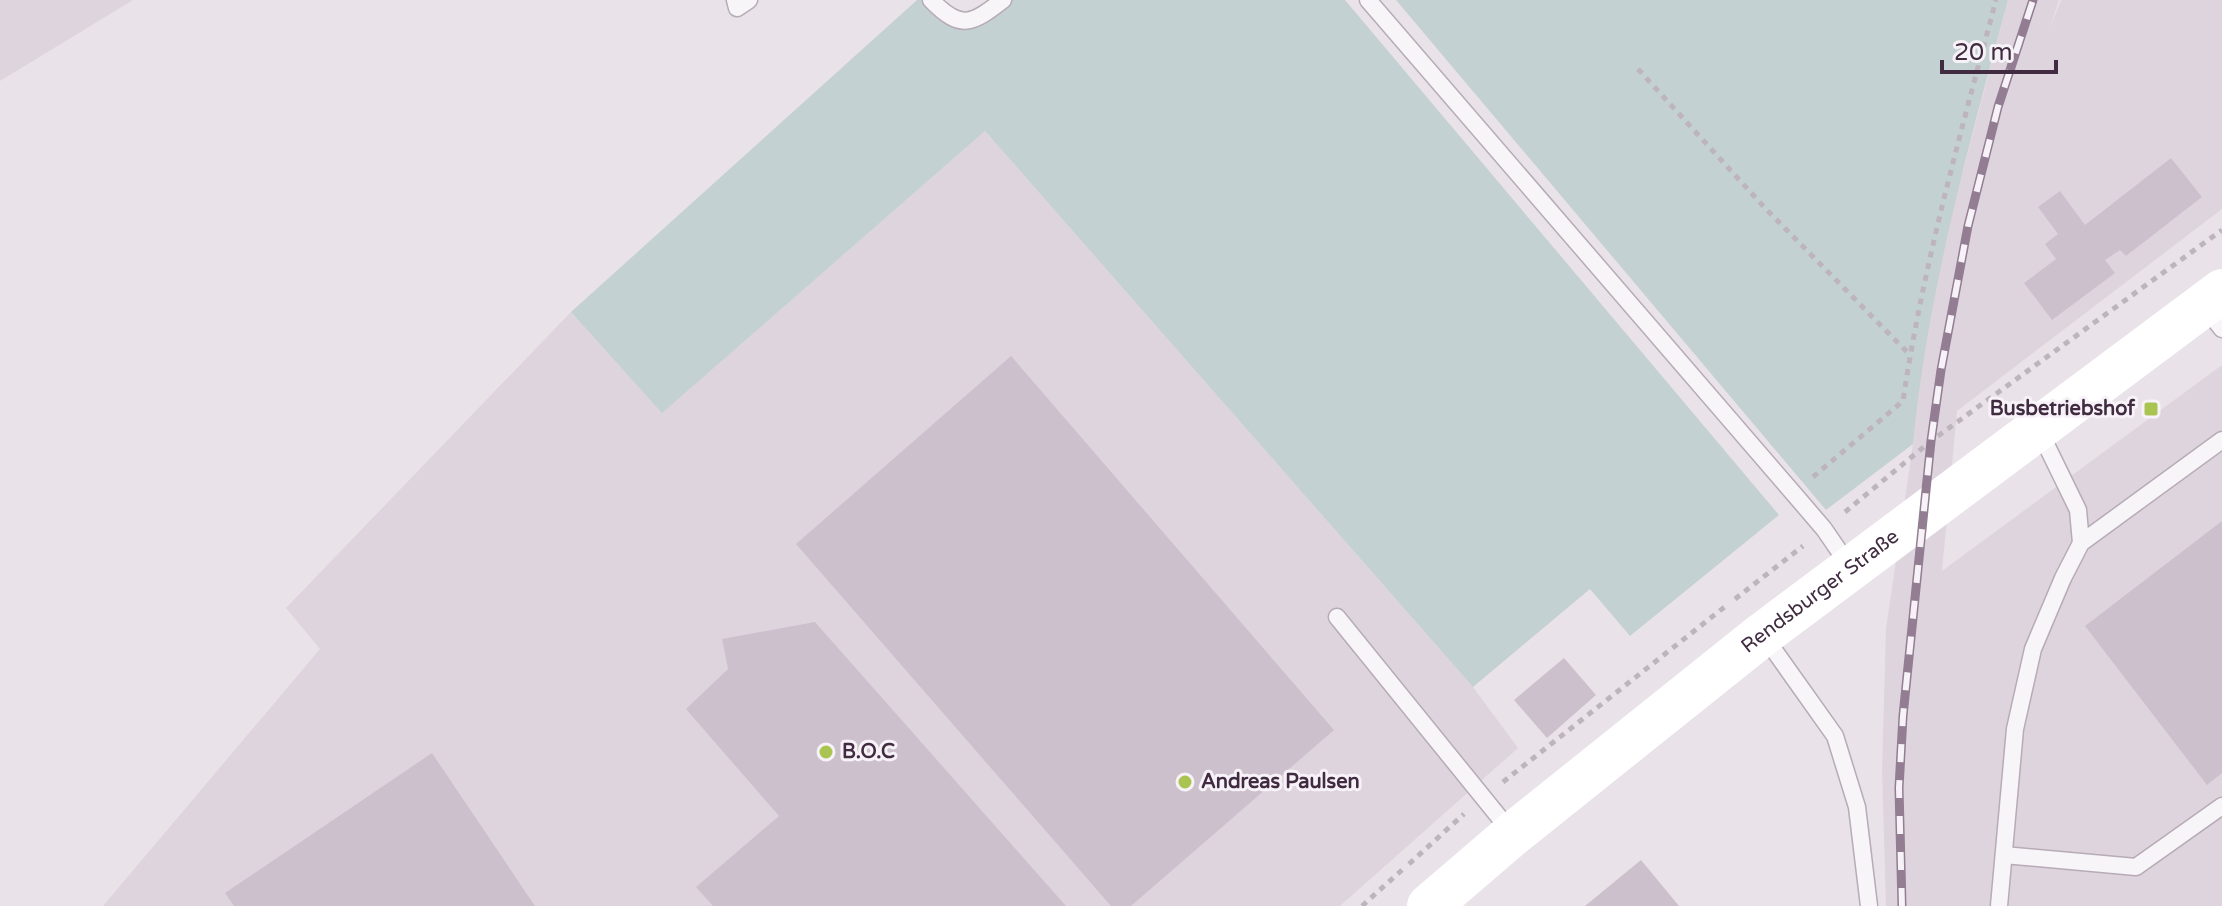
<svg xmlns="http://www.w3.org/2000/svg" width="2222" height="906" font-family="'Varela Round',sans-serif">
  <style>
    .built { fill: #ded4de }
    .green { fill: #c4d1d3 }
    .building { fill: #ccc0cc }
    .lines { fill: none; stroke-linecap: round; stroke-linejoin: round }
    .lane-casing { stroke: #b6abb6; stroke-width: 19 }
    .path { stroke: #bdb4bd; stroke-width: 5; stroke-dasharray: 6 6; stroke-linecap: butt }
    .lane { stroke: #f8f5f8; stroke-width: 16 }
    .secondary { stroke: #fff; stroke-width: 44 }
    .rail-casing { stroke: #927d92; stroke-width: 9 }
    .rail { stroke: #f7f2f7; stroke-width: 6; stroke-dasharray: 18; stroke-linecap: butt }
    .poi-dot { fill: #aac451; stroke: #f7f2f7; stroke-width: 3 }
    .labels { text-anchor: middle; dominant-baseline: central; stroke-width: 6; stroke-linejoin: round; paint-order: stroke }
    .poi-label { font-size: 20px; font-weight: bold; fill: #402b40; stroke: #f7f2f7; text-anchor: start }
    .street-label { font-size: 20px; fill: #402b40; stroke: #f7f2f7 }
  </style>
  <rect width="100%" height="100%" fill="#e9e2e9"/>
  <path class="built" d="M0,0H133L0,81Z
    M2008,0H2059L2050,28L2061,0H2222V209L1957,411L1942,571L2222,365V906H1886L1882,770L1886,629L1913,444L1920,369L1947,232Z
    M985,131L1473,687L1518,748L1340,906H103L320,649L286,608L571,312L662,412Z"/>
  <path class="green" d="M917,0H926L947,21L1010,0H1345L1779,515L1630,636L1590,589L1473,687L985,131L662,413L571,312Z
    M1396,0H2008C1968,149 1928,290 1913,444L1826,510Z"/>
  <path class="building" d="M2171,158L2202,197L2126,256L2120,250L2105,260L2115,273L2052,320L2024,283L2056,259L2045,244L2058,234L2038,207L2060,191L2085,225Z
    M1011,356L1334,730L1131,906H1111L796,544Z
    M2222,521V773L2207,785L2085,626Z
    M815,622L1066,906H713L696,887L779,816L686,709L728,669L722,639Z
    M1564,658L1596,695L1547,738L1514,700Z
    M432,753L535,906H234L225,893Z
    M1641,860L1679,906H1585Z"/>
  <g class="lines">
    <defs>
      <path id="lane" d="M735,0L737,8L749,0
        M931,0C961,31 972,24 1003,0
        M1368,0L1794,494L1824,529L1850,567
        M2203,305L2222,329
        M2081,543L2222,440
        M1337,617L1512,833
        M1764,636L1835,736L1857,807L1869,906
        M2004,855L2136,867L2222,806
        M1999,906L2015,729L2033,649L2063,578L2081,543L2078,510L2039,430"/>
    </defs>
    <use href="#lane" class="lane-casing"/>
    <path class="path" d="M1638,69L1765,208L1909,354
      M1813,477L1903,401C1923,265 1961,132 1996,0
      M1845,512L1931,441L2222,230
      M1735,599L1803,546
      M1503,782L1727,605
      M1409,864L1464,814
      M1362,906L1402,870"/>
    <use href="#lane" class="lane"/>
    <path class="secondary" id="s1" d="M1429,906L1513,834L1763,634L2222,291"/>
    <defs>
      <path id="rail" d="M1902,906L1899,788L1903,716L1931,441L1941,370L1968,226L1998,107L2033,0"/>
    </defs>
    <use href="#rail" class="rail-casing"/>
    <use href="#rail" class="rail"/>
  </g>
  <g class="poi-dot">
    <rect x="2143" y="401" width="16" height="16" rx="4"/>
    <circle cx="826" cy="752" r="8"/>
    <circle cx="1185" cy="782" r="8"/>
  </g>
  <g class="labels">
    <g class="poi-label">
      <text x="2135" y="409" text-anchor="end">Busbetriebshof</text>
      <text x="842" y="752">B.O.C</text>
      <text x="1201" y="782">Andreas Paulsen</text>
    </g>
    <g class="street-label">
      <text stroke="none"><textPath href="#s1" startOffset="502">Rendsburger Straße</textPath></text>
    </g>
  </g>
  <path d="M1942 60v12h114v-12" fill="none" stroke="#402b40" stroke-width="4"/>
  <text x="1954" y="60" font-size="24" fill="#402b40" stroke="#f7f2f7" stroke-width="6" paint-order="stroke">20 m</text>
</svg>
